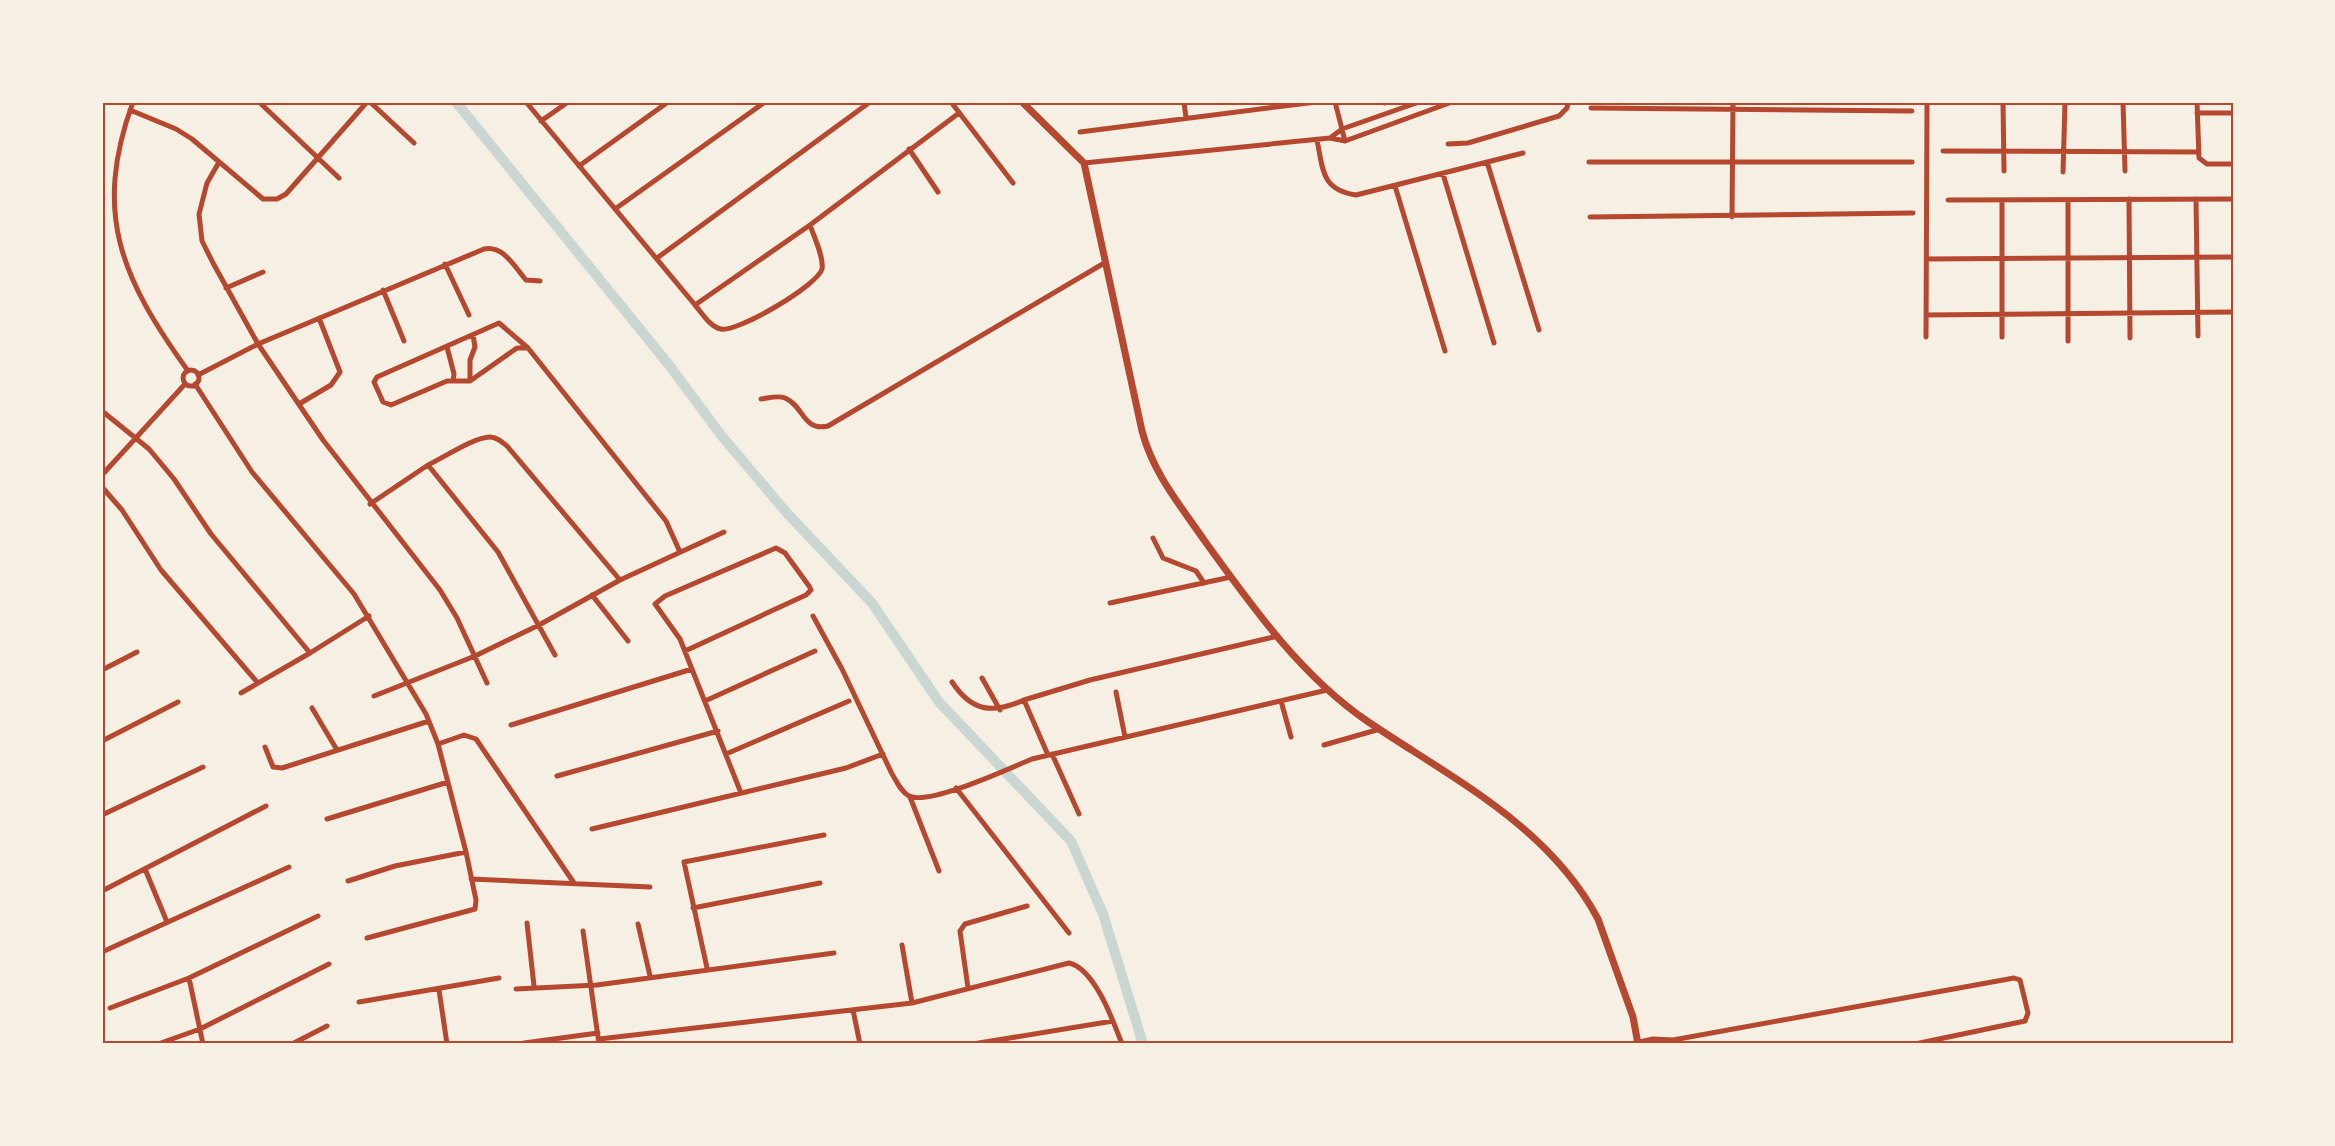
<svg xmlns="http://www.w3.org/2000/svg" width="2335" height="1146" font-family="Overpass,sans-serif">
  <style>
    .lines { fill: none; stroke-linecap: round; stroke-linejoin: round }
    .canal { stroke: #c9d6d2; stroke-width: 10 }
    .minor { stroke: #b5482f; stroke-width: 5 }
    .tertiary { stroke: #b5482f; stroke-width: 7 }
    .neatline { fill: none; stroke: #b5482f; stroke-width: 2 }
  </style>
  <rect width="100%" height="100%" fill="#f6efe4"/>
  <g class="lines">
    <path class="canal" d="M456,102L669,365L721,435L786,512L872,603L939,702L1071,841L1103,914L1143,1044"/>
    <path class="minor" d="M133,102C92,214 122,279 188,371
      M259,102L339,178
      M370,102L414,143
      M526,102L695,305C702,313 710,327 721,329C737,333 818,285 822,269C824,257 814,237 810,225
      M951,102L1013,183
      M1184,102L1186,118
      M1335,102L1345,141
      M1385,102V103
      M2003,102L2004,171
      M2123,102L2125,171
      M2197,102L2199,158L2207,164H2233
      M1591,108L1912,111
      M130,110L176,129L192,139L263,199H277L286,194L367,102
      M2197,113H2233
      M541,121L568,102
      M1080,132L1316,102
      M1330,138L1342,129L1419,102
      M1317,140C1323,169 1321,190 1356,195L1523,153
      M1448,144L1468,143L1559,116L1567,108L1568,102
      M909,149L938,192
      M1943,151L2198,152
      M219,162L207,183L199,214L202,241L213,263L258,344L323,440L440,590L457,618L487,683
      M1487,162L1539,330
      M1589,162H1912
      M1084,163L1330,138L1345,141L1452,102
      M579,166L668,102
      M2063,172L2065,102
      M1443,174L1494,343
      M1395,186L1445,351
      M2129,199L2130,338
      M2196,199L2198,336
      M1948,200L2233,199
      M2002,200V337
      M615,209L765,102
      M1590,217L1913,213
      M1732,217L1733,102
      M657,258L870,102
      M1927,259L2233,257
      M445,264L469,315
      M226,288L263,272
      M383,290L404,341
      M695,305L810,225L959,113
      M1926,315L2233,312
      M1926,337L1927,102
      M2068,341V200
      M447,347L454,374L453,381
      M528,348L499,323L377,377L374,382L383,402L391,405L447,381H470L517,348H528L666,521L680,552
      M183 378a8 8 0 1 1 16 0a8 8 0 1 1-16 0Z
      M198,375L258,344L484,249C503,245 514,266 526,280L540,281
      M470,381V360L475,347L473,335
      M195,384L252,472L354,594L426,714L438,744L466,852L476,900L475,909L367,938
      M761,399C769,398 778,395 785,398C804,406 803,432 828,426L1106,262
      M299,404L331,385L340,372L319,318
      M102,411L149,449L174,479L211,534L310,653L369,616
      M428,465C443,458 474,437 490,437C497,437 502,442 507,446L620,580
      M102,475L185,384
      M102,487L122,510L161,570L257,682
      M370,504L428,465L498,552L555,655
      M1153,538L1163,558L1196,571L1204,583
      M592,595L628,641
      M1110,603L1231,577
      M813,616L842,669L892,774C897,782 901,792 909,796C929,806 1010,768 1032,759L1327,690
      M685,651L806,595L811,590L809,586L785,553L776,548L665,596L655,604L680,639L741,793
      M102,670L137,652
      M982,678L1000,710
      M952,682C972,712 992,714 1024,700L1048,755
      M1116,692L1125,737
      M241,693L310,653
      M374,696L475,656L539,625L620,580L724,532
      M1024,700L1090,680L1278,636
      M705,701L815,651
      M1281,701L1291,737
      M312,708L337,750
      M511,725L692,669
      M102,741L178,702
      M438,744L464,735L476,739L574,883
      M1324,745L1380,729
      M265,747L273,767L282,768L429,721
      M726,754L849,701
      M1052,754L1079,814
      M557,776L718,731
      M956,788L1069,933
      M910,797L939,871
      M102,815L203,767
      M327,819L448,782
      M592,829L846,768L883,754
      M145,869L167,922
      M471,879L650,887
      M348,881L395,866L466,852
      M102,891L266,806
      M693,908L820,883
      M527,923L534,986
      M638,924L650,976
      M583,931L599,1044
      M902,945L912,1003
      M102,952L289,867
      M707,968L684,862L824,835
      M189,978L203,1044
      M968,988L960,931L965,924L1027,906
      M516,989L597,985L834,953
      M439,990L447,1044
      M359,1002L499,978
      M110,1008L189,978L318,916
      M853,1010L860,1044
      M599,1039L912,1003L1069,963C1095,969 1113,1021 1122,1044
      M524,1043L598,1033
      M158,1044L200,1029L329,964
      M292,1044L327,1026
      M973,1044L1113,1021
      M1631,1044L1653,1039L1673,1040L2014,978L2020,980L2028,1013L2025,1021L1915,1044"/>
    <path class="tertiary" d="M1022,102L1084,163L1142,431C1153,473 1180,505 1204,540C1251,605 1300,675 1367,721C1451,778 1548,825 1598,919L1633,1017L1638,1044"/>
  </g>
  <rect width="2335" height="1146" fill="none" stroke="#f6efe4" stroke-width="207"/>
  <rect x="104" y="104" width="2128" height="938" class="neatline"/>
</svg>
